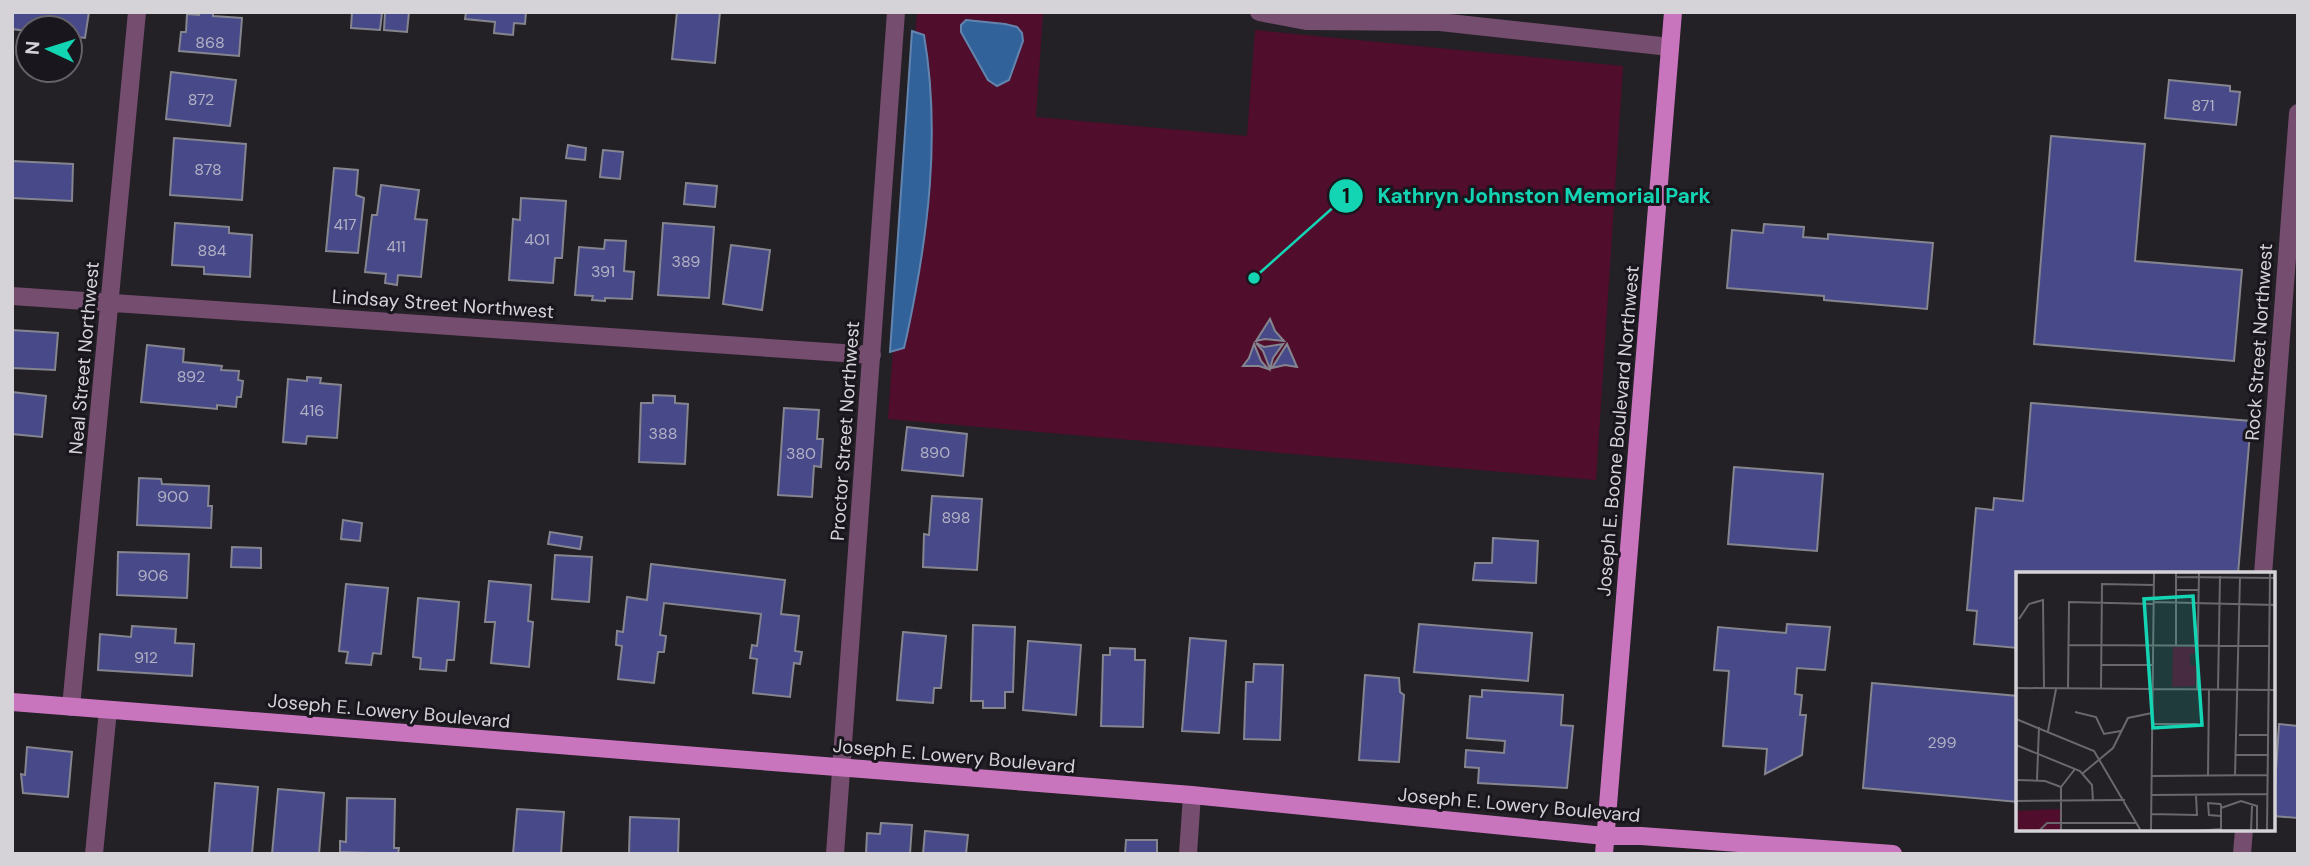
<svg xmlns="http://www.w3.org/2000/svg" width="2310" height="866" font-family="'DM Sans',sans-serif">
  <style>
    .green { fill: #500d2c }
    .water { fill: #32629a; stroke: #6384ad; stroke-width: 2 }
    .building { fill: #474989; stroke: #84858e; stroke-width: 2 }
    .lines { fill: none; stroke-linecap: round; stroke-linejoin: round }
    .minor { stroke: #754d6f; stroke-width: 18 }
    .major { stroke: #c975be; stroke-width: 18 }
    .labels { text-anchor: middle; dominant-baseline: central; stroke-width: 6; stroke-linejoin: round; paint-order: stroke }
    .number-label { font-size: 16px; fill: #b2b0c4 }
    .street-label { font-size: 19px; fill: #d5d3d8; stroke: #19171d }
    .inset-road { fill: none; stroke: #6a686d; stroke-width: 2 }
    .view { fill: #14d5b3; fill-opacity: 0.15; stroke: #14d5b3; stroke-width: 3.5 }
    .inset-edge { fill: none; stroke: #d5d3d8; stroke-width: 3.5 }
    .leader { fill: none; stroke: #14d5b3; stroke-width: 2.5 }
    .callout-dot { fill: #14d5b3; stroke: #19171d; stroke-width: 2.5 }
    .mark-label { font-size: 21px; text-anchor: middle; font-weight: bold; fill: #111 }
    .callout-label { font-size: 21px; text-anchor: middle; font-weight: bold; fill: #14d5b3; stroke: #19171d; stroke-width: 6; stroke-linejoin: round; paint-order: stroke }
  </style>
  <rect width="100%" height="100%" fill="#232026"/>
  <path class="green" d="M917,12H1043L1036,117L1247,136L1255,30L1623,66L1596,480L888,419Z"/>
  <path class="water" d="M966,20L1005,24L1017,27L1022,33L1023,41L1009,80L997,86L988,80L961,32V25Z
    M912,31L924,35C941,135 928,237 907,335L904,348L890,352Z"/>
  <path class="building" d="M13,12H89L85,38L70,36V28H28V31L12,29Z
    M200,12H213V16L242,18L239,56L179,51L181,32H186L187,14L199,15Z
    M352,12H409L407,32L384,30L385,13H382L380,30L351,28Z
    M466,12H526L525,24L514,23L513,35L494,33L495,22L465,19Z
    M677,12H720L715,63L672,59Z
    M171,72L236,80L230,126L166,119Z
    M2169,80L2230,86V91L2240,92L2236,125L2165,118Z
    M2051,136L2145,144L2135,261L2242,270L2234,361L2034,344Z
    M174,138L246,144L242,200L170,195Z
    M568,145L586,148L585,160L566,158Z
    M603,150L623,152L620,179L600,177Z
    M12,161L73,164L72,201L12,198Z
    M334,168L358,170L356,195L364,198L358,253L326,251Z
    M686,183L717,186L715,207L684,204Z
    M381,185L419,190L415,219L427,220L421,277L398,275L397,285L385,283L386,274L365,272L372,215H377Z
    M521,198L566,201L562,258H555L553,283L509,280L513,219L520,220Z
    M175,223L229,227V233L252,235L250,277L204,274V267L172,265Z
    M663,223L714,227L709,298L658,295Z
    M1764,224L1804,227L1803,237L1828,239V234L1933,243L1927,309L1824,300V296L1727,288L1732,230L1763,233Z
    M605,240L626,241L624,271L634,272L632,299L605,298V301L592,300L593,296L575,295L579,247L604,249Z
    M731,245L770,250L762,310L723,304Z
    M1270,319L1275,331L1284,341L1265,339L1256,341Z
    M12,330L58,333L55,370L12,368Z
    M1256,343L1264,347L1283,344L1273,358L1270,369L1263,351Z
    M1254,344L1261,361L1268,369L1259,366H1243L1249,358Z
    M1287,344L1297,367L1285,365L1272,368Z
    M147,345L184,349L183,362L222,366L221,370L239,371L238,380L243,381L241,397H237L236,407L217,405V409L141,402Z
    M307,377L321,378L320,383L341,385L337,438L307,436L306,444L283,442L288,379L307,381Z
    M12,392L46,396L42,437L12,434Z
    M653,395L675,396V403L688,404L685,464L639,462L641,403H653Z
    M2031,403L2251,421L2238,574H2018V648L1974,644L1977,611L1967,610L1976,508L1993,510L1994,498L2023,501Z
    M784,408L819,410L817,439H823L821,467L814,466L812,497L778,495Z
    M907,427L967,434L963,476L902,470Z
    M1734,467L1823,474L1817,551L1728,544Z
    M139,478L161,479L162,484L209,486L208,506H212L211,528L137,525Z
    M932,496L982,499L977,570L923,567L924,534L929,535Z
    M343,520L362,523L360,541L341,539Z
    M550,532L582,537L580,549L548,544Z
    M1493,538L1538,541L1536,583L1473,580L1475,563H1492Z
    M232,547L261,548V568L231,567Z
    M118,552L189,554L187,598L117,595Z
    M555,555L592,557L589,602L552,599Z
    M651,564L785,580L781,614L799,616L795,651L802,652L800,664L794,663L790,697L753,693L757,659L750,658L752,645L757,646L761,614L664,603L660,635L666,636L664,652H658L654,683L618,679L622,646L616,645L617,631L623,632L627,597L647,600Z
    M489,581L531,585L528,621L533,622L529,667L491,663L495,622H485Z
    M346,584L388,588L381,654L373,653L371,665L346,663L348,652L339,651Z
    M418,598L459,602L454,660H447L446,671L420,669L421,658L413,657Z
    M1419,624L1532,633L1528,681L1414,672Z
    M1787,624L1830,627L1825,670L1797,668L1795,694L1802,695L1800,715H1806L1802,755L1765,774L1767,749L1723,746L1729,671L1714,670L1718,627L1786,633Z
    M973,625L1015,627L1013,692H1005V708H983V701H971Z
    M132,626L176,629L175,643L194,644L192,676L98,670L100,634L131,637Z
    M903,632L946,636L941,688H934L933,703L897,700Z
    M1190,638L1226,641L1219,733L1182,731Z
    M1028,641L1081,645L1076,715L1023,710Z
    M1110,648L1135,649V660H1145L1143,727L1101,726L1103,655H1110Z
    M1254,664L1283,665L1280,740L1244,739L1246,682H1253Z
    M1365,675L1399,678L1400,692L1404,695L1399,762L1359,760Z
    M1872,683L2018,696V802L1863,788Z
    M1482,690L1563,695L1561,725L1573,726L1567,788L1478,783L1479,768L1465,767L1466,750L1504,753L1505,741L1467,738L1470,696L1482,697Z
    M2279,724L2298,726V818L2273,816Z
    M27,747L72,752L68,797L23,793L21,774L25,775Z
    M215,783L258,787L252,854H209Z
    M278,789L324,793L319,854H272Z
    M347,798L395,799L394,848H399L398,854L340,852V841L346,842Z
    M517,809L564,812L561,854H513Z
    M630,817L679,819L678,854H629Z
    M881,823L912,825L910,854H866L867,833L880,834Z
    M925,831L968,835L966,854H923Z
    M1126,840H1157V854H1125Z"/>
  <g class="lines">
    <path class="minor" d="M1259,12L1306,21L1440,22L1670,47
      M12,296L872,355
      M2263,574L2298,113
      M71,707L137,12
      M94,854L108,710
      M835,854L896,12
      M1188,854L1192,795
      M2242,854L2244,829"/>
    <path class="major" d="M12,702L1192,795L1605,836H1641L1893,854
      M1604,854L1673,12"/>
  </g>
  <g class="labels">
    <g class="number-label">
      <text x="210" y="42">868</text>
      <text x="201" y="99">872</text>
      <text x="2203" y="105">871</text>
      <text x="208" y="169">878</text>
      <text x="345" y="224">417</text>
      <text x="537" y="239">401</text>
      <text x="396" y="246">411</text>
      <text x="212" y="250">884</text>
      <text x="686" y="261">389</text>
      <text x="603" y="271">391</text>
      <text x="191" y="376">892</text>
      <text x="312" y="410">416</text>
      <text x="663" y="433">388</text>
      <text x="935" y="452">890</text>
      <text x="801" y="453">380</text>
      <text x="173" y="496">900</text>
      <text x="956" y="517">898</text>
      <text x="153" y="575">906</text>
      <text x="146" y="657">912</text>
      <text x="1942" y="742">299</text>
    </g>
    <g class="street-label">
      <text transform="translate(443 304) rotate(4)">Lindsay Street Northwest</text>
      <text transform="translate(2259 342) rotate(-86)">Rock Street Northwest</text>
      <text transform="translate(84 358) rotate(-85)">Neal Street Northwest</text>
      <text transform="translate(845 431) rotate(-86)">Proctor Street Northwest</text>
      <text transform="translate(1618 431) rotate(-85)">Joseph E. Boone Boulevard Northwest</text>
      <text transform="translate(389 711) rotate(5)">Joseph E. Lowery Boulevard</text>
      <text transform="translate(954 756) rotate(5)">Joseph E. Lowery Boulevard</text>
      <text transform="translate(1519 805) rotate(5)">Joseph E. Lowery Boulevard</text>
    </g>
  </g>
  <g transform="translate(2016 572)">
    <rect width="259" height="259" fill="#232026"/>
    <path d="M157,75H180V82H174V93L180,94L179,114L156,115ZM45,237V259H0V239Z" fill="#500d2c"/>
    <path class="inset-road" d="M160,0V74M160,5L259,6M160,18H182M137,30L259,33M3,47L13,32L27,28L28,116M53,73L254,74M85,93H137M0,116L259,118M52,116L53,30L137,32M85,116L86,12L138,13M181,117L183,0M202,117L204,4M59,140L80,145L88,162L105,159M0,147L78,179L125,259M136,152H181M32,159L40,117M223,163H253M0,173L64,199L76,213L77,229M219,183H253M67,201L97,176L112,146L136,141M136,204L252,203M192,204L193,117M219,204L224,5M0,208L29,209L45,215M21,208L23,155M45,215V259M45,215L59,197M136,223L252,222M0,229L109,228M205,236L225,229L241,234V259M135,242L181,243L180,223M23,259L31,251H121M135,259L138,0M181,259L205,257M205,259V233L204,232L192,231L193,243L205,244M235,259L236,234M251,259L254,0"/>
    <path class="view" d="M177,24L186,153L137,156L128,27Z"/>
    <rect width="259" height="259" class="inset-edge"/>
  </g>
  <path class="leader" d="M1254 278L1346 196"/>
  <g class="callout-dot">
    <circle cx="1254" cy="278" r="7"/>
    <circle cx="1346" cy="196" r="18"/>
  </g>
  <g class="mark-label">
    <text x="1346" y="203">1</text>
  </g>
  <g class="callout-label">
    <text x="1544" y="203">Kathryn Johnston Memorial Park</text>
  </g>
  <rect width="2310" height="866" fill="none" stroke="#d5d3d8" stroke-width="28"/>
  <g transform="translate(49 49) rotate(274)"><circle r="33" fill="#19171d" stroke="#646268" stroke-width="2"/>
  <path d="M0-5L12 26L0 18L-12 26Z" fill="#14d5b3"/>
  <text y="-10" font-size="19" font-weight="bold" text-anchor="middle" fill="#d5d3d8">N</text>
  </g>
</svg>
